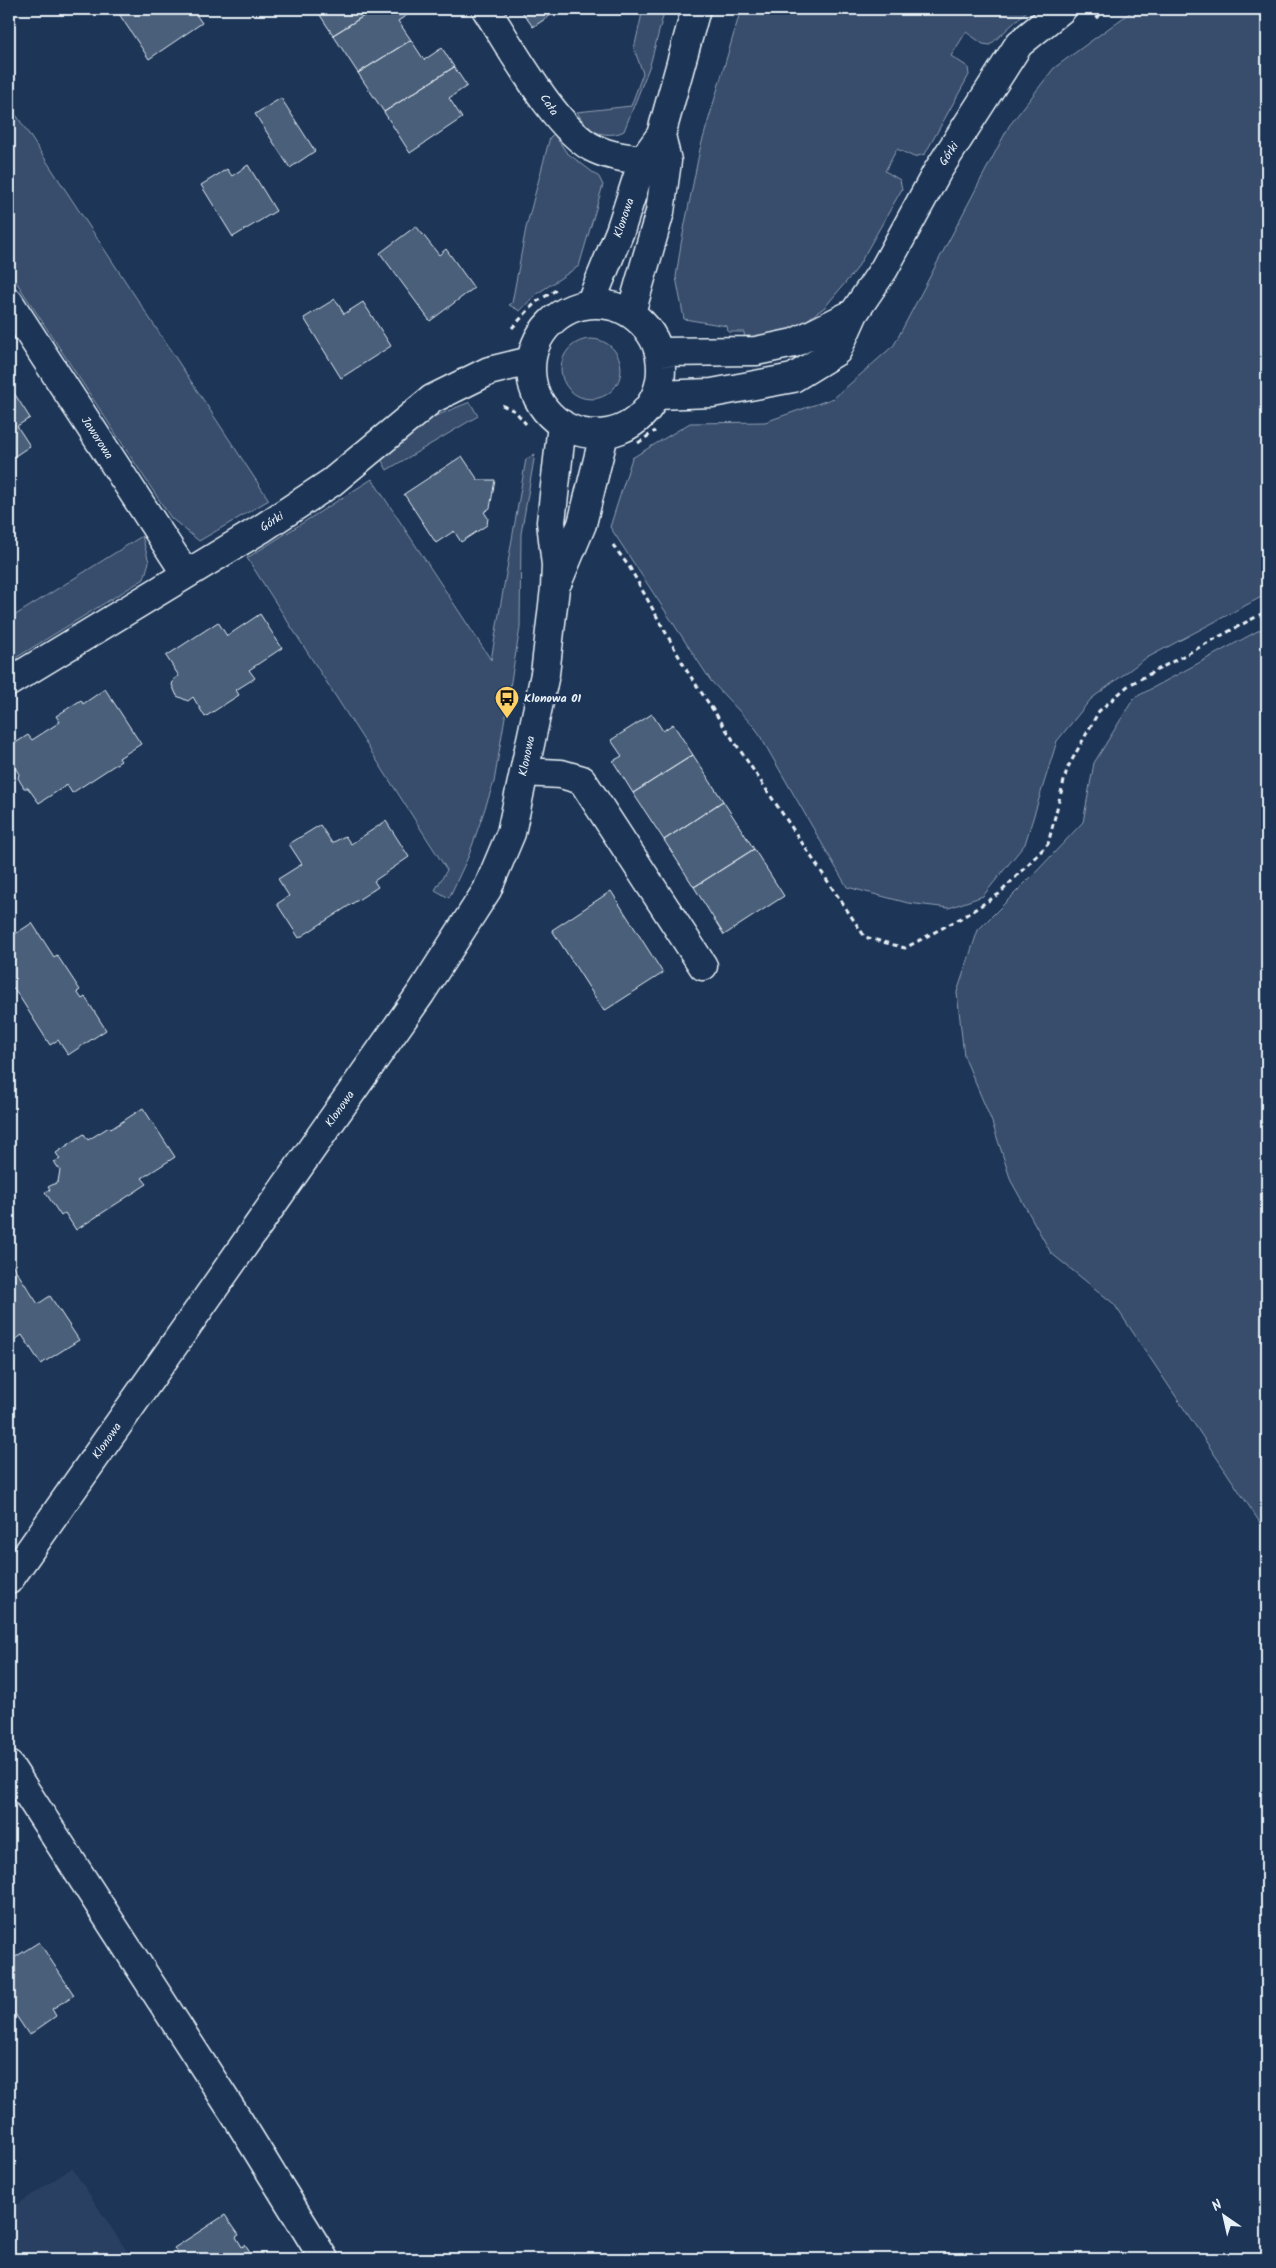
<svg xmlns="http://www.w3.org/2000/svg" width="1276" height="2268" font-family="Kalam,sans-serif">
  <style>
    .built { fill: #2a4162 }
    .green { fill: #374d6c; stroke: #909fb2 }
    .building { fill: #495e7a; stroke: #e8f1f8 }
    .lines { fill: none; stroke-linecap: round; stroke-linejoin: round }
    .minor-casing { stroke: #e8f1f8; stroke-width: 31 }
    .path { stroke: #e8f1f8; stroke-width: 3; stroke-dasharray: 5 4; stroke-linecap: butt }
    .minor { stroke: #1d3557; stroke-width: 28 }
    .labels { text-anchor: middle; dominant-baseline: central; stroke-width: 4.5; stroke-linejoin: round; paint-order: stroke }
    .street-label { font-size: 12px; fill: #e8f1f8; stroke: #1d3557 }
    .poi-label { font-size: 12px; font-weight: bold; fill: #e8f1f8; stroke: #1d3557; text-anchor: start }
  </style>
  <rect width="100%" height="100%" fill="#1d3557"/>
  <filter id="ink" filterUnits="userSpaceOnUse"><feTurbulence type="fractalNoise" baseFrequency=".02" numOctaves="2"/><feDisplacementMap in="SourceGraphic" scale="10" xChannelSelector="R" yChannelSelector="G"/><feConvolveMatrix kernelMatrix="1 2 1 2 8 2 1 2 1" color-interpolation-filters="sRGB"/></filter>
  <g filter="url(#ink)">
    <path class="built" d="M72,2168L132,2259H9V2210Z"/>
    <path class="green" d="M643,9H665L650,65L624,131C614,137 594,135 586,126C582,122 580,116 577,112L631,106L643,73L634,49Z
      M741,9H1029L990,45L983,44L966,32L951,56L968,67L969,75L925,154L914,157L897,149L885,171L900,180L902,189L856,270L825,307L790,332L745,343L744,332H728L727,326L684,319L676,277L681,244L700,149Z
      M1135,9H1267V594L1143,660L1091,699L1057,741L1025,844L983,896L949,908L908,903L847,887L756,729L711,681L610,527L632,458L690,423L765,422L834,398L894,345L1009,126L1054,68Z
      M9,104L269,500L199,541L171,518L9,271Z
      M554,134L566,152L599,177L603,185L579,266L535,295L520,311L509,305L512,303L526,228L550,137Z
      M561 369a30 30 0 1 1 60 0a30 30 0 1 1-60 0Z
      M470,402L478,416L387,470L381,459L383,453L428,419Z
      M535,454L521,534L520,628L494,782L469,855L449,898L435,890L447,870L247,558L372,479L491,660L526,459Z
      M142,536L149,562L144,579L9,662V619Z
      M1267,626V1533L1114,1304L1051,1253L1011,1181L992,1122L964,1056L957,992L978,930L1038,870L1083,822L1094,763L1134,698Z"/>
    <path class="building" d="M126,9H192L202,23L149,59L119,14Z
      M316,9H375L333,35Z
      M375,9H416L398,21L411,40L358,73L333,35Z
      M520,9H560L533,27Z
      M411,40L424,60L442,48L454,67L384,112L358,73Z
      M454,67L467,86L449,98L462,118L410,153L384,112Z
      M281,98L315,151L290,168L255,114Z
      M248,165L276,211L233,237L201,185L227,169L232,176Z
      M416,226L439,255L446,249L474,288L430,321L380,253Z
      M335,299L344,314L363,302L391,346L341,378L304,318Z
      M9,385L30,418L17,426L30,446L9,460Z
      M462,456L478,480H495L490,508L484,512L488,518L487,525L461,542L454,531L436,543L404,494Z
      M260,614L282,648L249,670L255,678L236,690L239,695L205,717L193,697L188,701L177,696L172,685L174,679L179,676L166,656L218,622L227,636Z
      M105,689L141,744L119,758L121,761L72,793L67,785L39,803L28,788H24L18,778L19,774L9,758V747L28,735L32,740L60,722L56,716L81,700L83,704Z
      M652,714L663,731L673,724L693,755L633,793L613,761L622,756L611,740Z
      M693,755L723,801L664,840L633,793Z
      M723,801L754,849L694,887L664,840Z
      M386,821L409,857L374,881L378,887L299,938L277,904L289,896L278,879L302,864L289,844L320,825L332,843L345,836L351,844Z
      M754,849L784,896L724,935L694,887Z
      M611,891L663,973L604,1011L552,930Z
      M32,923L54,957L57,955L80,990L77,992L82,999L85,997L106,1030L68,1055L58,1040L50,1045L14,988L9,991V938Z
      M143,1108L175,1157L142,1178L147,1184L76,1230L65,1213L61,1216L45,1192L50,1190L48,1187L58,1182L60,1170L54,1162L60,1159L56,1153L84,1134L88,1140L109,1127L111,1129Z
      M9,1260L38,1304L50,1296L79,1340L41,1364L22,1335L9,1344L12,1348L9,1350Z
      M39,1942L74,1995L52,2009L56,2016L29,2035L9,2005V1961Z
      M225,2215L239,2235L236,2237L242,2247L245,2245L254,2259H181L174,2248Z"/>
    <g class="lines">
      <defs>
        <path id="minor" d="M486,9C510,46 557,132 595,149C610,156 627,158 643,160
          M9,302L186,574
          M531 369a65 65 0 1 1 130 0a65 65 0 1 1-130 0Z
          M590,304L620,231L643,160L661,135L696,9
          M631,313L660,212L667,161L661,135
          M659,352L756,351L794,343L854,313
          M656,395L712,393L793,378L837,351L854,313L884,269L937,172L1019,44L1062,9
          M558,581L582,524L604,435
          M9,682L261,529L332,482L432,399L489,371L530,361
          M524,772L561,774L582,780L703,966
          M9,1580L421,993L487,890L511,833L545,674L555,588L556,565L551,522L562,424
          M9,1765L239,2121L324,2259"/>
      </defs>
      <use href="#minor" class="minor-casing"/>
      <path class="path" d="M1096,18L1107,9
        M512,328L536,302L556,290
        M502,405L515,411L526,424
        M638,443L655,431
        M613,545L630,568L687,671L865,937L905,948L963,917L999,894L1048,844L1067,769L1099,711L1129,685L1267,611"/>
      <use href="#minor" class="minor"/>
    </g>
  </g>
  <defs>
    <symbol id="bus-pin" viewBox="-11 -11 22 30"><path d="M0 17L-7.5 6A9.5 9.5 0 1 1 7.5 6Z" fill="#ffd166" stroke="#1d3557"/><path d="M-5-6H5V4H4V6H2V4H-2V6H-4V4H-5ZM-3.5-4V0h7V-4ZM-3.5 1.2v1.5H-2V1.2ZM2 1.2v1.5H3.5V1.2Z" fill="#111"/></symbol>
  </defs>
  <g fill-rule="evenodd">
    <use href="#bus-pin" x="493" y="684" width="28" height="38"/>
  </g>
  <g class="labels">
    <g class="street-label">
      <text transform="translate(549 105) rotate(57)">Cała</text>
      <text transform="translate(949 154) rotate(-57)">Górki</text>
      <text transform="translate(624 218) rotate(-71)">Klonowa</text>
      <text transform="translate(97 438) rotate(57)">Jaworowa</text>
      <text transform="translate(272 522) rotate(-33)">Górki</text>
      <text transform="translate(527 756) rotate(-78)">Klonowa</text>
      <text transform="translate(340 1109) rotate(-55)">Klonowa</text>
      <text transform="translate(107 1441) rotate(-55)">Klonowa</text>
    </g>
    <g class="poi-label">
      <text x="524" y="698">Klonowa 01</text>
    </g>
  </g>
  <rect width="1276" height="2268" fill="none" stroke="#1d3557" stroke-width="30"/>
  <rect x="15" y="15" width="1246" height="2238" fill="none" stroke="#e8f1f8" stroke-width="2" filter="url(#ink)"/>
  <g transform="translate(1224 2216) rotate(326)" stroke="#1d3557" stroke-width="4" paint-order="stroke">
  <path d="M0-4L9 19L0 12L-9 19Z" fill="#e8f1f8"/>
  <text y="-8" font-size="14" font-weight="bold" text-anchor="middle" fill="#e8f1f8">N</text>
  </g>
</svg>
